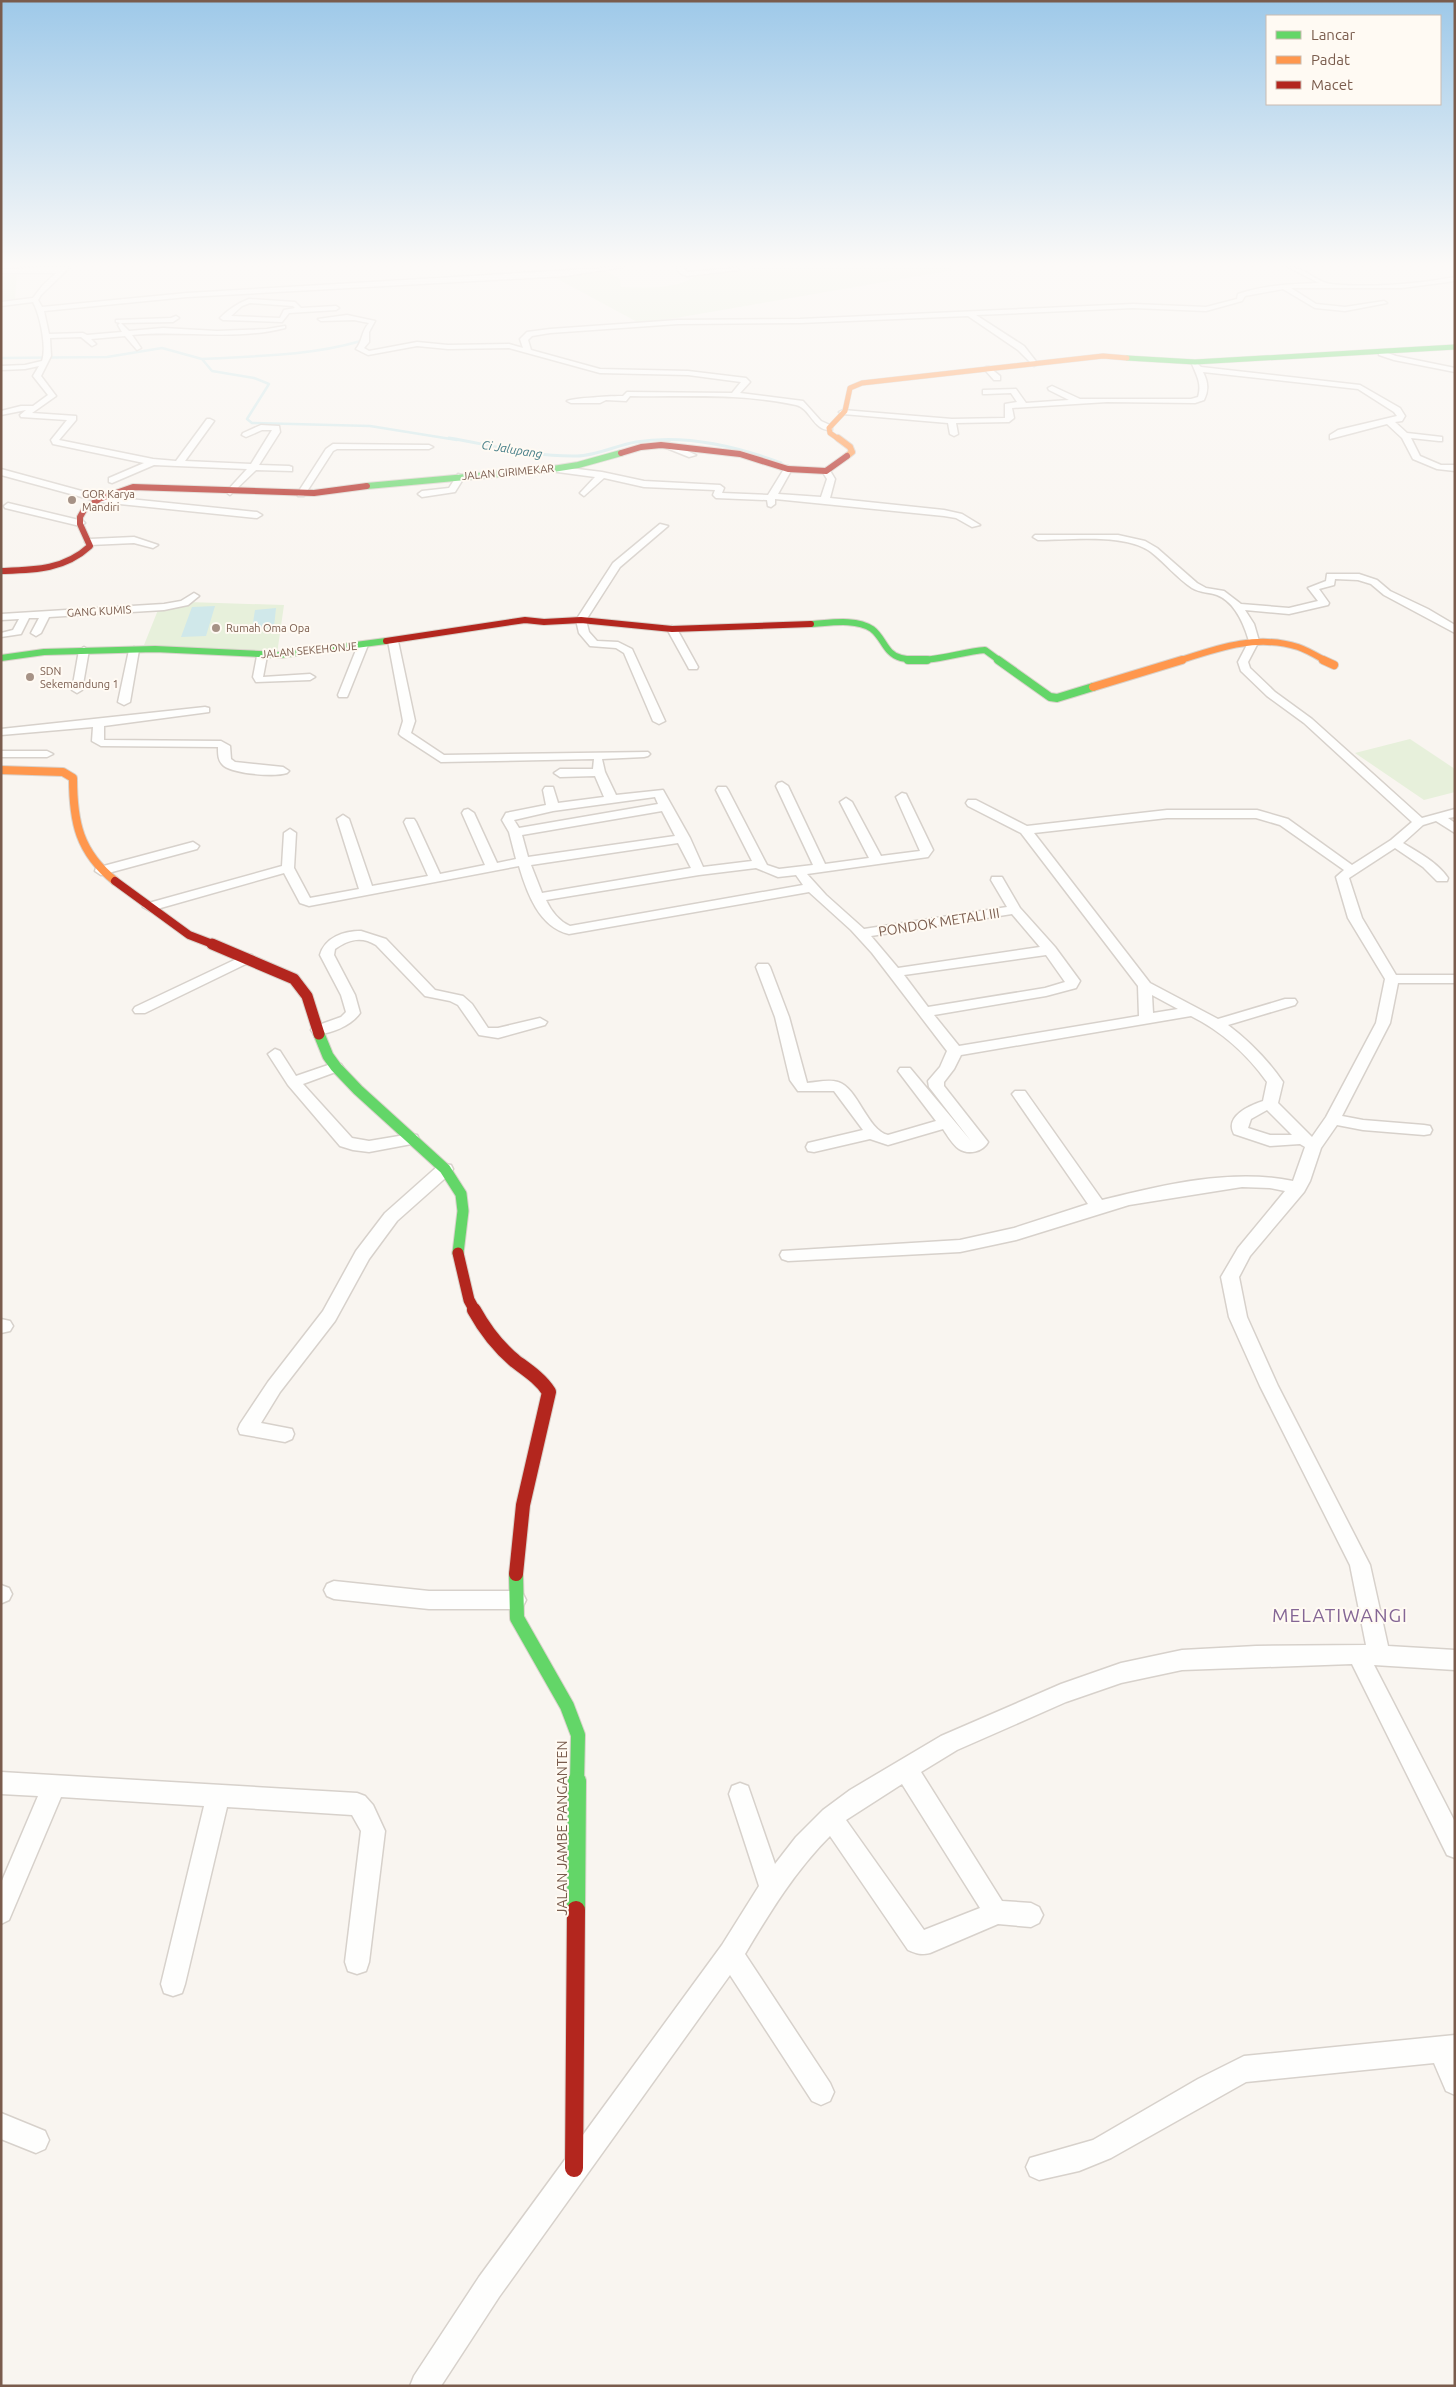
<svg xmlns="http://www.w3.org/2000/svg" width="1456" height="2387" font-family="Ubuntu,sans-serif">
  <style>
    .green { fill: #e7f0db }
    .water { fill: #d0e8ea }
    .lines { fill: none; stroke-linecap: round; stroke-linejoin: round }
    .stream-far1 { stroke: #d0e8ea; stroke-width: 2.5 }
    .stream { stroke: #d0e8ea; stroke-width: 3 }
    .street-casing { stroke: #d7d1cb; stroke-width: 3 }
    .fast-far5-casing { stroke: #d9d2cb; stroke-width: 6 }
    .fast-far4-casing { stroke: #d9d2cb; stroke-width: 8 }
    .fast-far3-casing { stroke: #d9d2cb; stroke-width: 10 }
    .fast-far2-casing { stroke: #d9d2cb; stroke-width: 13 }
    .fast-far1-casing { stroke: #d9d2cb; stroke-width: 16 }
    .fast-casing { stroke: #d9d2cb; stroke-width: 20 }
    .slow-far2-casing { stroke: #d9d2cb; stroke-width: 6 }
    .slow-far1-casing { stroke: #d9d2cb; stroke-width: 8 }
    .slow-casing { stroke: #d9d2cb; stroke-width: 10 }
    .jam-far4-casing { stroke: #d9d2cb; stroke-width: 8 }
    .jam-far3-casing { stroke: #d9d2cb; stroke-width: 10 }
    .jam-far2-casing { stroke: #d9d2cb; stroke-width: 13 }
    .jam-far1-casing { stroke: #d9d2cb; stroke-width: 16 }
    .jam-casing { stroke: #d9d2cb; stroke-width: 20 }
    .street { fill: #fefefd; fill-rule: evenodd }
    .fast-far5 { stroke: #63d668; stroke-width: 5 }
    .fast-far4 { stroke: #63d668; stroke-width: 6 }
    .fast-far3 { stroke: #63d668; stroke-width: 8 }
    .fast-far2 { stroke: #63d668; stroke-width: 11 }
    .fast-far1 { stroke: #63d668; stroke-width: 14 }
    .fast { stroke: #63d668; stroke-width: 18 }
    .slow-far2 { stroke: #ff974d; stroke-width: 5 }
    .slow-far1 { stroke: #ff974d; stroke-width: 6 }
    .slow { stroke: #ff974d; stroke-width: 8 }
    .jam-far4 { stroke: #b3261e; stroke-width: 6 }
    .jam-far3 { stroke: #b3261e; stroke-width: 8 }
    .jam-far2 { stroke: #b3261e; stroke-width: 11 }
    .jam-far1 { stroke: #b3261e; stroke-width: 14 }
    .jam { stroke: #b3261e; stroke-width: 18 }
    .poi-dot { fill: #a69286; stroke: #fffaf3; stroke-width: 2 }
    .labels { text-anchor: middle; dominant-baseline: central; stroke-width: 4; stroke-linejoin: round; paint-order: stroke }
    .far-street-label { font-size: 11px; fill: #7a5c4d; stroke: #fffaf3 }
    .far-poi-label { font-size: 11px; fill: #7a5c4d; stroke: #fffaf3; text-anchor: start }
    .far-water-label { font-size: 12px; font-style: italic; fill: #437c86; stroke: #fffaf3 }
    .street-label { font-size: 14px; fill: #7a5c4d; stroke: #fffaf3 }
    .near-quarter-label { font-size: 19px; letter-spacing: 1px; fill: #846695; stroke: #fffaf3 }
  </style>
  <rect width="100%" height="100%" fill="#f9f5f0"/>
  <path class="green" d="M765,267H949L954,270L641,324L552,276L607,271L620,279L621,287C645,288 676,290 697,275Z
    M17,274L15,299L1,300V276Z
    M188,602L284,605L277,654L144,645L158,610Z
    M1410,739L1455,769V792L1424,800L1355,753Z"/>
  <path class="water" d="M215,606L206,636L181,637L192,607Z
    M276,608L274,627L252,629L255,610Z"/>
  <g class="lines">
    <path class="stream-far1" d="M1,358L107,357L162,348L202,359L212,371L254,378L269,384L247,419L252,423L370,426L457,440
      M202,359C256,356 309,356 361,341"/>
    <path class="stream" d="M449,438C491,445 534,457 577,456C596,456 617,445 636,442C685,434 736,446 781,463"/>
    <defs>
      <path id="street" d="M63,267H70L41,295L38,300L42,307L187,293L623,267L566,276L187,297L44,311L49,334L83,333L87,335L122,332L118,325L120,323L116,322V320L171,318L176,316L179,318L173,322L121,323L129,331L163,328L217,331L267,329L285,326V328C235,341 183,330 132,335L141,348L137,350L125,336L91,339L96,344L92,346L81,337L50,338L51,356L41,376L56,396L32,413L76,416V420L59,440L153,459L176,461L207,419H210L214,421L185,461L251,464L272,430H262L246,437L242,435L243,433L261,425L279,426L280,432L259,465L289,466L292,467V471L256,470L230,495L226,492L247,469L154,465L112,483L109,482V478L144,463L53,444L51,440L67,420L21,417L20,415L26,410L1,415V411L21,406H33L48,395L33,376L39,366L25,369L1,370V366L25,365L42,361C47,347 40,315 33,302L1,306V302L33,298L43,285L56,273H1V269Z
        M676,267H682L688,272L736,268L739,270L687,276L680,273Z
        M1288,267C1304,267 1316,282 1331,284C1367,288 1419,284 1455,277V281L1402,288H1291L1316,304L1345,307L1384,301L1387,303L1345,311L1315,308L1283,289L1245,296L1242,301L1206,311L1133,308L976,315L1024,346L1038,364L1034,366L1018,350L968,316L800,323L678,324L550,333L532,336L528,340L531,350L600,369L688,371L746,378L750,382L740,393L803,401L821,421L832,426V430C813,432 811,408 796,405C742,393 685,397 630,396L626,401L606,400L600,403H571L567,401C572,398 614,396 623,396L627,392L732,393L741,382L688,375L600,373L509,348L448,349L417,346L368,355L356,349C363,340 361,332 369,323L354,320L321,321L318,319L347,315L375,321L369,332V342L364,348L369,351L417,342L448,345L509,344L523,348L520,339L527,332L550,329L678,320L800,319L1133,304L1206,307L1237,299L1238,294C1264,285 1292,284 1319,283Z
        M249,299L295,302L301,308L336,306L339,308L336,310L289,313L282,322L223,320L220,318C228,310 238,303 249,299ZM250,303L293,306L295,308L284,310L280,318L231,316L242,306Z
        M1382,351L1396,356L1455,368V372L1394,360L1379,355V351Z
        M1196,362L1201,367L1360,385L1400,408L1405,416L1402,421L1395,422L1407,433L1442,437V441H1439L1411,438L1420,456L1441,465H1455V471L1437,469L1413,459L1402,438L1387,424L1330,439V435L1338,430L1397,416L1394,412L1358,389L1203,372C1208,382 1209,390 1204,400L1195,403L1107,402L1012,408L1014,418L1009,422L956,423L958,434L954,436L950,434L948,423L843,414L839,412L843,410L952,419L1005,418V404L1017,402L1011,393L986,394H983V390L1016,389L1026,403L1069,400L1049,390L1048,388L1052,386L1080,399H1191L1198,397C1202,384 1197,376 1192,364Z
        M989,367L1000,376V380H994L986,371V367Z
        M664,443H670L696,455L689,457L664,447Z
        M333,444L429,445L433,447L429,449H337L333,451L304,496H298L297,494L326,449Z
        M553,466L602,472L644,481L720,485L724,488L722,493L768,495L784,469L788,466L792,469L778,494L821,497L827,479L822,471L826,468L829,469L835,479L830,498L944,510L962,514L980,525L972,527L956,518L944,516L775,499V504L771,507L768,506L767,500L716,498L713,495L715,490L644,487L604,478L584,496L580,493L595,477L550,471V467Z
        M1,469L100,496L257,512L262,515L257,518L100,502L1,475Z
        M458,474L465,476L455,492L422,497L418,494L422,491L449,488Z
        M8,503L83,521L85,523L80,526L5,508L4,506Z
        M660,524L668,526L620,567L586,620L589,632L597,641L618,642L632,649L665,721L659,724L653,721L624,653L616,648L590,646L579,633L576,620L613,563Z
        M1035,535H1118L1145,541L1157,548L1197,583L1206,588L1224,591L1241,604L1289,608L1318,601L1308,588L1326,581L1327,574H1359L1377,580L1390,591L1428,609L1455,625V633L1384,595L1371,584L1358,580L1335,579L1334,585L1319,589L1329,603L1328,605L1289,614L1245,610L1254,624L1259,641L1248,662L1250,668L1275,692L1312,719L1422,818L1455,809V817L1448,818L1455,823V833L1436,821L1423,825L1403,843C1419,853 1437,862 1448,878L1447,881H1437L1423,867L1395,848L1349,878L1362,918L1396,975H1455V983H1398L1390,1023L1342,1116L1363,1120L1424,1125L1430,1126L1432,1130L1430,1134L1424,1135L1363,1130L1337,1125L1321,1148L1310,1181L1304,1192L1250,1256L1239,1277L1247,1317L1278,1386L1370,1565L1388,1646L1455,1650V1670L1374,1665L1455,1822V1858L1447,1855L1352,1664L1182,1670L1121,1683L1066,1702L957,1750L921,1772L1002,1901L1031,1903L1039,1907L1043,1915L1039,1923L1031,1927L998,1924L930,1953C921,1955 917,1954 908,1950L830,1836C795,1871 770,1912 745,1954L830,2083L834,2092L830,2101L821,2105L812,2101L730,1975L499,2297L441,2386H410L414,2376L479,2277L722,1945L759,1886L729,1794L732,1786L740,1783L748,1786L775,1864L796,1837L823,1810L850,1790L941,1736L1061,1684L1121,1663L1182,1650L1256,1646L1366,1645L1350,1565L1260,1386L1229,1317L1221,1277L1238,1248L1285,1191L1270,1188L1242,1187L1129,1205L1016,1240L960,1252L788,1261L782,1259L780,1255L782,1251L960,1240L1014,1228L1088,1204L1012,1094L1015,1091H1025L1102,1200C1162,1185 1232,1168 1293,1181L1305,1147L1300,1144L1270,1146L1234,1134C1224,1116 1251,1105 1263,1101L1267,1082C1248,1055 1221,1031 1191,1016L961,1055L954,1069L944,1082V1086L988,1142C983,1152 968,1155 959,1149C953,1145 947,1135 943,1129L888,1145L870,1139L814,1152L808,1151L806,1147L808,1143L863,1130L834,1091H798L790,1080L775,1017L756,967L758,964H768L770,967L789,1017L807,1083C817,1082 829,1079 838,1082C858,1088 867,1130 888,1135L936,1121L898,1071L900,1068H910L971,1141L929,1087L928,1081L940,1067L947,1051L872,953L851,930L809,892L569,934C539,927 527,893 519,866L309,906L300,903L284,873L150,911L143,907L145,904L282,866L284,833L290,829L296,833L294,868L310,898L359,889L337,819L343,815L349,819L372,886L428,876L404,822L406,819H414L416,822L440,874L485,865L462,813L464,810L468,809L474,813L497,863L516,859L509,832L502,820L506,813L546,805L543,790L545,787H553L558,803L604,797L595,776L560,777L554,773L560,769H593L594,759L441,762L401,736L399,734L403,721L388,641L393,638L398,641L415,721L411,733L444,755L648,752L650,754L648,756L644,757L602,759L605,772L616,795L663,790L690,838L703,867L752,861L716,790L718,787H726L728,790L767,865L779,869L813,865L776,786L778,783L782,782L788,786L825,864L869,858L840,802L846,798L852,802L881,856L920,851L896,797L902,793L906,794L933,850L928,857L807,874L826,895L864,929L1007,907L991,880L992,877H1002L1020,908L1055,947L1080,981L1076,988L1046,996L934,1015L959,1046L1139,1016L1138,986L1021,833L968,806L966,803L968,800H976L1027,826L1167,810H1257L1288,819L1352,865L1391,840L1412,822L1304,723L1267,696L1241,671L1238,662L1249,641C1244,624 1235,602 1217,595C1208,592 1200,593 1192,588C1177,578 1165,563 1151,552C1125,533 1069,540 1038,540L1033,537ZM655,797L658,804L519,828L514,820L553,811ZM662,811L675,836L528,857L522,835ZM1167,818H1256L1280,825L1344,870L1336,877L1348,918L1385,979L1376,1023L1326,1117L1312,1137L1278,1103L1283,1082C1268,1060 1249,1041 1228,1025L1295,1005L1297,1002L1295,999H1285L1218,1019L1150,983L1034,833ZM678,843L691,868L542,893L531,865ZM756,868L778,877L796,875L803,885L570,926C559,921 551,911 546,900L699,875ZM1012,914L1040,947L898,968L871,936ZM1046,955L1065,982L1045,988L928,1007L904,975ZM1152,995L1178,1009L1153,1013ZM1267,1110L1292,1135H1270L1248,1128L1251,1119ZM902,1784L980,1908L924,1930L846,1820Z
        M134,537L158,545L153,548L134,543L90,545L85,542L90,539Z
        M194,593L199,596L188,605L164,610L49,617L41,633L36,636L31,633L39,618H29L21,634L1,637V633L13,630L19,619L1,620V614L164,604L181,601Z
        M672,626L677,629L698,667L697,669H689L688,667L667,629Z
        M363,642L368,645L348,695L347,697H339L338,695L358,645Z
        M84,647L89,650L82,690L77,693L72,690L79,650Z
        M134,647L139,650L130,702L124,705L118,702L129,650Z
        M262,653L267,656L263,677L310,674L315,677L310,680L256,682L253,677L257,656Z
        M205,707L209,708V712L104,726V740L221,741L230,746L231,759L235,762L283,767L289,771L287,773C275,777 235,774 224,766C218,761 218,755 218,747L101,746L92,741L93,727L1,735V729Z
        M1,751H47L53,754L47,757H1Z
        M193,842L199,846L197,849L101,875L95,871L96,868Z
        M361,931L386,939L435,990L463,996L472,1004L488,1028H498L540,1018L547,1022L545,1025L498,1038L479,1035L458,1005L450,1001L425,996L376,945C362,936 349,939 335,949L334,955L355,995L360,1013C352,1025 327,1037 313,1033L311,1030L313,1027L341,1017L346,1012L341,995L320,955C325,937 344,931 361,931Z
        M247,954L252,955L254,958L252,961L145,1013H135L133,1010L135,1007Z
        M275,1049L280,1051L296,1076L331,1064H341L343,1067L341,1070L303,1084L352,1138L369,1141L411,1134L417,1135L419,1139L417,1143L369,1152L353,1150L340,1146L288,1085L268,1054Z
        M445,1164L451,1165L453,1169L451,1173L397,1221L369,1259L335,1321L280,1392L261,1423L292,1429L294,1434L292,1439L285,1442L240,1434L238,1429L240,1424L268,1382L323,1311L356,1251L385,1213L439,1165Z
        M1,1319L10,1321L13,1326L10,1331L1,1333Z
        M334,1581L429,1591H516L523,1594L526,1600L523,1606L516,1609H429L334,1599L327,1596L324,1590L327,1584Z
        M1,1585L9,1588L12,1594L9,1600L2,1603Z
        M1,1772L357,1793L365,1796L373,1805L385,1831L369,1962L366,1971L357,1974L348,1971L345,1962L361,1831L352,1815L227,1807L185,1984L182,1993L173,1996L164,1993L161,1984L204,1806L61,1797L9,1920L1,1924V1883L38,1796L1,1794Z
        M1455,2035V2095L1446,2091L1434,2063L1246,2082L1111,2158L1079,2171L1039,2180L1030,2176L1026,2167L1030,2158L1093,2140L1198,2079L1244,2056Z
        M1,2113L45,2131L49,2140L45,2149L36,2153L1,2139Z"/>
      <path id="fast-far5" d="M1127,358L1195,362L1455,347"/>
      <path id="fast-far4" d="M367,486L553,469L578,465L621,453
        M811,624C829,623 856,618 872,629C884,638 885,654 901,658C928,665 958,652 985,650L1000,661
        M1,658L44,652L155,649L280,655L386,641"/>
      <path id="fast-far3" d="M908,660H927
        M998,660L1050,697L1057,698L1093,687"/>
      <path id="fast-far2" d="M319,1034L328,1056L336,1067L358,1090L445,1169L461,1194L463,1211L458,1253"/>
      <path id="fast-far1" d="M516,1574L517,1618L567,1706L578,1735L577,1782"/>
      <path id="fast" d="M576,1910L577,1781"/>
      <path id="slow-far2" d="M840,440L830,433L829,428L845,411L850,388L862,383L1103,356L1127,358"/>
      <path id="slow-far1" d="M838,438L850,447L852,452L847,456
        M1178,661C1218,648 1256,634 1298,647C1307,650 1317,656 1326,661"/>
      <path id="slow" d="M1323,660L1334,665
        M1093,687L1182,660
        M1,770L63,772L73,778C73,822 79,852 115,881"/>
      <path id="jam-far4" d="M621,453L641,447L661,445L740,454L788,469L826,471L847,456
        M1,571C34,570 64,570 90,546L80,524V517L84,510L99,499L133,487L314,493L367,486
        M386,641L525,620L544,622L581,620L672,629L811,624"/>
      <path id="jam-far3" d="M115,881L189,935L215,945"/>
      <path id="jam-far2" d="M212,944L294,979L307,996L319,1034
        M458,1253L469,1300L475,1311"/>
      <path id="jam-far1" d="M474,1310C485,1330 497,1346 515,1361C527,1370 541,1379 549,1392L523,1505L516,1574"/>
      <path id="jam" d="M574,2168L576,1910"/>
    </defs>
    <use href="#street" class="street-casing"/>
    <use href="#fast-far5" class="fast-far5-casing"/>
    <use href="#fast-far4" class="fast-far4-casing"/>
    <use href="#fast-far3" class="fast-far3-casing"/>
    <use href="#fast-far2" class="fast-far2-casing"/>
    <use href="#fast-far1" class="fast-far1-casing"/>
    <use href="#fast" class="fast-casing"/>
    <use href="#slow-far2" class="slow-far2-casing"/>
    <use href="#slow-far1" class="slow-far1-casing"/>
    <use href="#slow" class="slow-casing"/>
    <use href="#jam-far4" class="jam-far4-casing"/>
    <use href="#jam-far3" class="jam-far3-casing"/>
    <use href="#jam-far2" class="jam-far2-casing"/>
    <use href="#jam-far1" class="jam-far1-casing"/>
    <use href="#jam" class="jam-casing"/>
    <use href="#street" class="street"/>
    <use href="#fast-far5" class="fast-far5"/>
    <use href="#fast-far4" class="fast-far4"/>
    <use href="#fast-far3" class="fast-far3"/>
    <use href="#fast-far2" class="fast-far2"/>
    <use href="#fast-far1" class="fast-far1"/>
    <use href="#fast" class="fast"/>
    <use href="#slow-far2" class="slow-far2"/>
    <use href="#slow-far1" class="slow-far1"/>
    <use href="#slow" class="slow"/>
    <use href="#jam-far4" class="jam-far4"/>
    <use href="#jam-far3" class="jam-far3"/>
    <use href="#jam-far2" class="jam-far2"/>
    <use href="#jam-far1" class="jam-far1"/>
    <use href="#jam" class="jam"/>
  </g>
  <linearGradient id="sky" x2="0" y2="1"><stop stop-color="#9ec9e9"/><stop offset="0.44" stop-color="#fcfaf8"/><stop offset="1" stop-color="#fcfaf8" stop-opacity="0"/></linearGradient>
  <rect width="1456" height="602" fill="url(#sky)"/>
  <g class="poi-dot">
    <circle cx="72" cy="500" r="5"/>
    <circle cx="216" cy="628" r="5"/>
    <circle cx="30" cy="677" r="5"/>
  </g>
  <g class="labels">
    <g class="far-street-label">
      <text transform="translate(508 472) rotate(-5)">JALAN GIRIMEKAR</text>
      <text transform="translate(99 611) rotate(-3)">GANG KUMIS</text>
      <text transform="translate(309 650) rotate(-5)">JALAN SEKEHONJE</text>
    </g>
    <g class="far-poi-label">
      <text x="82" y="494">GOR Karya<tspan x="82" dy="13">Mandiri</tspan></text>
      <text x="226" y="628">Rumah Oma Opa</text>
      <text x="40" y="671">SDN<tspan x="40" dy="13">Sekemandung 1</tspan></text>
    </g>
    <g class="far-water-label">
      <text transform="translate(512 449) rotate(9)">Ci Jalupang</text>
    </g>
    <g class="street-label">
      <text transform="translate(939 922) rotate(-9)">PONDOK METALI III</text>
      <text transform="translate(562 1828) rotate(-90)">JALAN JAMBE PANGANTEN</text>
    </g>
    <g class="near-quarter-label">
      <text x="1340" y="1615">MELATIWANGI</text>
    </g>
  </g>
  <rect width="1456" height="2387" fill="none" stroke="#7a5c4d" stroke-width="5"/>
  <rect x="1266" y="15" width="175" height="90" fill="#fffaf3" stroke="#cabbb1"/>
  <rect x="1276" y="31" width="25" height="8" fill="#63d668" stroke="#cabbb1"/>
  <text x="1311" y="40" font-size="15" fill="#7a5c4d">Lancar</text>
  <rect x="1276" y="56" width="25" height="8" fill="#ff974d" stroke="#cabbb1"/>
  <text x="1311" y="65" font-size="15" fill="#7a5c4d">Padat</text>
  <rect x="1276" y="81" width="25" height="8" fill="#b3261e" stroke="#cabbb1"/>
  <text x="1311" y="90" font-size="15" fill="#7a5c4d">Macet</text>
</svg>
